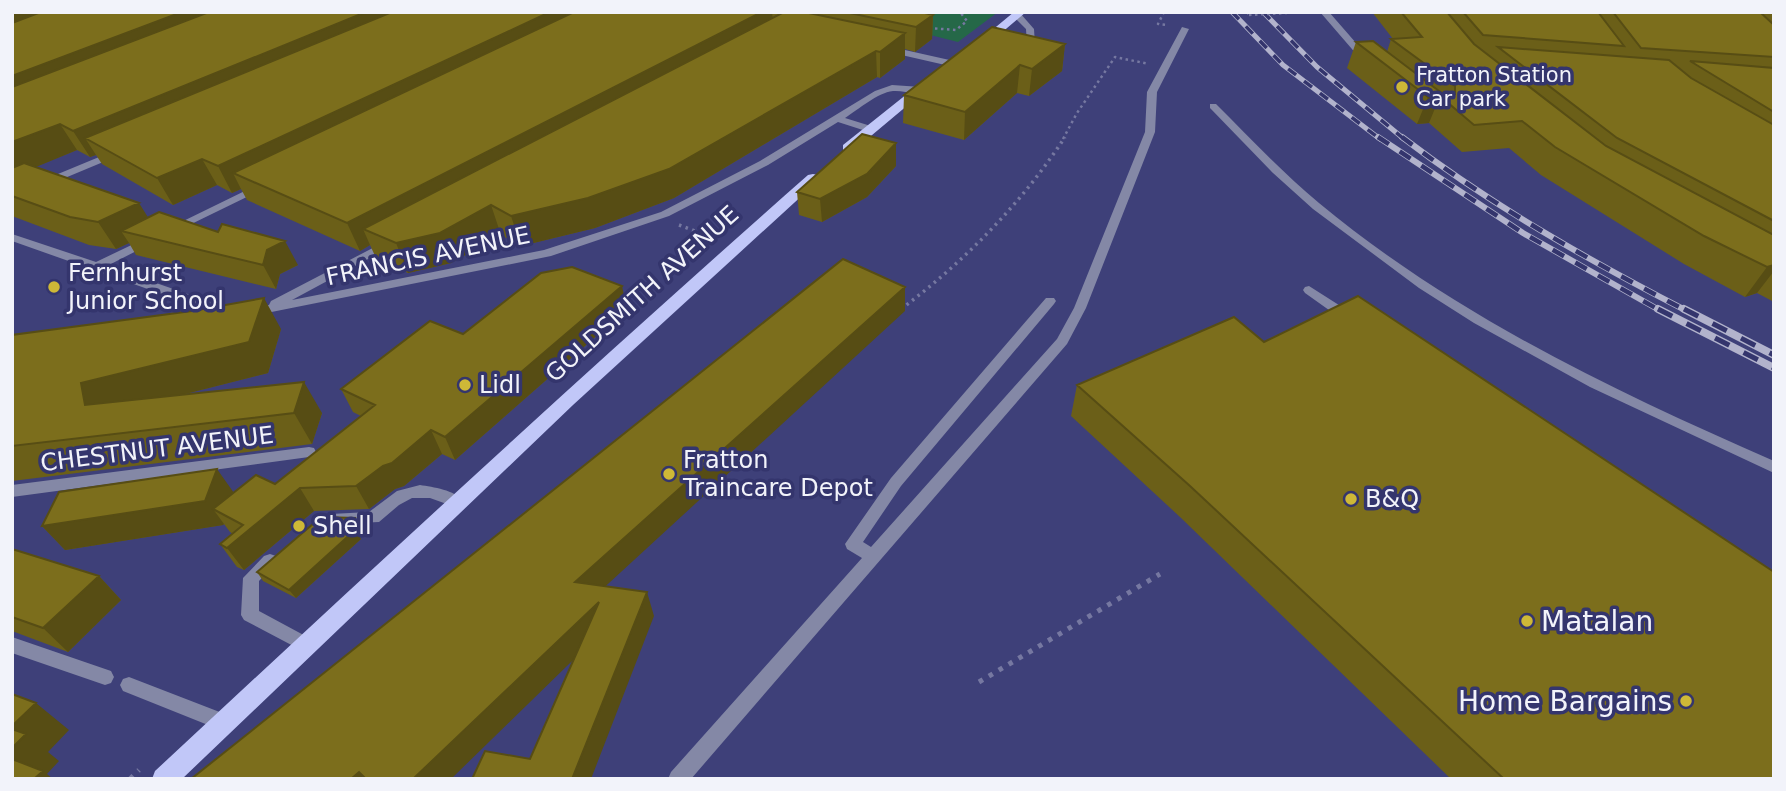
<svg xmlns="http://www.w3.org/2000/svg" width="1786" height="791" font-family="'DejaVu Sans',sans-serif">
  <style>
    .green { fill: #256848 }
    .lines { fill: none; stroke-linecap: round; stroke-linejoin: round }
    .path-far2 { stroke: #7678a1; stroke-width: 2.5; stroke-dasharray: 2.5 3.5; stroke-linecap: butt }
    .path-far1 { stroke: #7678a1; stroke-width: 3.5; stroke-dasharray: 2.5 4.5; stroke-linecap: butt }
    .path { stroke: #7678a1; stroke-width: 5; stroke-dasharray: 4.5 7; stroke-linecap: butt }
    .lane { fill: #8488a6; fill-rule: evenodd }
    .street { fill: #8488a6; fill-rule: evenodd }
    .primary { fill: #c1c7f8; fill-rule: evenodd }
    .rail-far2-casing { stroke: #b2b3cc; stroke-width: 5 }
    .rail-far1-casing { stroke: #b2b3cc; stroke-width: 6 }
    .rail-casing { stroke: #b2b3cc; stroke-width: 8 }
    .rail-far2 { stroke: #34356d; stroke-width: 3.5; stroke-dasharray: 10; stroke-linecap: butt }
    .rail-far1 { stroke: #34356d; stroke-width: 4.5; stroke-dasharray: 13; stroke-linecap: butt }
    .rail { stroke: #34356d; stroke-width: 5; stroke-dasharray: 16; stroke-linecap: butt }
    .path-bridge { stroke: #7678a1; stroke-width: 2.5; stroke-dasharray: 2.5 3.5; stroke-linecap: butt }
    .wall { fill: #6b5f18 }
    .shaded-wall { fill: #574d14 }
    .building { fill: #7c6e1c; stroke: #574d14; stroke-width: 2 }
    .poi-dot { fill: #ceb837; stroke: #34356d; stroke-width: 2.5 }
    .labels { text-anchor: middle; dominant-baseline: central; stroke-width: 7; stroke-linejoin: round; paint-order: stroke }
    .far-poi-label { font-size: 21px; fill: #f2f3fa; stroke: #34356d; text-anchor: start }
    .street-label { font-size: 24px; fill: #f2f3fa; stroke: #34356d }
    .poi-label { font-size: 24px; fill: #f2f3fa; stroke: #34356d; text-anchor: start }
    .near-poi-label { font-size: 28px; fill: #f2f3fa; stroke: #34356d; text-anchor: start }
  </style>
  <rect width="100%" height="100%" fill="#3e4079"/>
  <path class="green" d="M839,12H998L958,42Z"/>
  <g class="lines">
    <path class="path-far2" d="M1164,12L1158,24L1167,25
      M1247,12L1249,15
      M929,28L956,30L967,21L960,12
      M1063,139L1077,113L1115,57L1149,64"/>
    <path class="path-far1" d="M679,225L716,239
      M901,309C964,262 1022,203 1065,137"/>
    <path class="path" d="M979,682L1160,574
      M130,779L139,770"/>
    <path class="lane" d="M1014,13H1020L1034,29L1035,45L1028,54L1021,52L1027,45L1026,29L1014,17Z
      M1182,27L1189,29L1157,92L1155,132L1086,308L1067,344L691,779H668L671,772L862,558L847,549L845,544L891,478L1046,298H1054L1056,301L1054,304L901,486L863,542L871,547L1057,339L1074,308L1145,132L1147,92Z
      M1210,104H1216C1250,138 1283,173 1319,203C1454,315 1614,391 1774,461V473L1590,387L1474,323L1419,288L1313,209L1273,173L1210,108Z
      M1309,286L1353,314L1354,317L1353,320H1343L1305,293L1303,290L1305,287Z
      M420,485C433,487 455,490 463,501L460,505L455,507L430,498H412L399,505L379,522L337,524L331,522L329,518L331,514L369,512L397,491Z
      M270,554L276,556L278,561L259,581V611L311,639L314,644L311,649L305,652L299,649L244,620L241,615L243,578L264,556Z"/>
    <path class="street" d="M1320,12H1329L1370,59V63H1364Z
      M887,46L954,61L959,64L954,67L884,51L883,49Z
      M892,85L921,87L926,90C916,96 904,90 893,91C877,93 859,109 845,118L874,127V131H866L838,122L768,165L669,216L551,256L252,316L246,312L247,309L269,305L271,301L390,239L394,241V245L292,300L544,250L661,212L760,161L875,91Z
      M116,150L121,153L120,155L12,200V193Z
      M261,183L266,186L265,188L177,231H169L167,229Z
      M12,234L96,262L144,239H152V243L107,266L234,310L235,313L234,316H224L12,241Z
      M309,447L314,448L316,452L314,456L309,457L12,497V485Z
      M12,637L111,671L114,677L111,683L105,685L12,653Z
      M129,677L230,716L232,722L230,728L223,731L123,691L120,685L123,679Z"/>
    <path class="primary" d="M1014,12H1026L987,45H979V41Z
      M917,86L927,89L853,151H843V145Z
      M813,174L818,175V181L573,405L182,779H152L155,771C371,570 587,370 808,175Z"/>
    <defs>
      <path id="rail-far2" d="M1232,12L1283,65L1380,139
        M1263,12L1317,67L1404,139"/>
      <path id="rail-far1" d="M1378,137L1523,233L1661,311
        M1402,137C1491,205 1588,260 1687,311"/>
      <path id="rail" d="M1658,309L1774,368
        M1684,309L1774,355"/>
    </defs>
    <use href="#rail-far2" class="rail-far2-casing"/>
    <use href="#rail-far1" class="rail-far1-casing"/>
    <use href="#rail" class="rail-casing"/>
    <use href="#rail-far2" class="rail-far2"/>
    <use href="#rail-far1" class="rail-far1"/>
    <use href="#rail" class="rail"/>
    <path class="path-bridge" d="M1249,15L1287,13"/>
  </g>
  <path class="wall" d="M12,12H921L933,15L932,39L915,52L905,49V59L880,78L877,77L674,198L595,228L521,246L501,235L451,263L408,273L376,258L370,245L360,251L247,200L241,189L232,193L217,185L173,205L102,164L96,155L90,157L77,150L35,167L149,218L298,265L280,274L276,289L136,255L129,243L116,249L89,245L12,216Z
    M1372,12H1774V302L1757,293L1745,297L1684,264L1541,175L1509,148L1462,152L1429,123L1417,124L1347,68L1356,42L1387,52L1391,39H1393Z
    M1065,44L1062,71L1029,96L1017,93L964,140L903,123L904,95Z
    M896,166L867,197L822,222L799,215L797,192Z
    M627,309L455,460L442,454L404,486L395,489L369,509L314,511L244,570L237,567L220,544L233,534L230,532L224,524L223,525L65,550L42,526L234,493L275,484L361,416L353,412L341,389L463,334Z
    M281,329L268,373L185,394L322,413L312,444L12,481V335Z
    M1077,385L1774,779H1451L1180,517L1071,416Z
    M359,526L355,530L361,539L296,598L263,581L257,572Z
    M12,549L99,576L121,600L68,652L12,631Z"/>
  <path class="shaded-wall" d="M13,12H90L12,42Z
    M182,12H254L12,108V76Z
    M366,12H431L85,138L96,155L90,157L73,131Z
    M550,12H604L233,173L241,189L232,193L218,166Z
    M762,12H772L774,31L363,229L370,245L360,251L347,223Z
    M933,15L932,39L915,52L916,27Z
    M905,33V59L880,78V52Z
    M1065,44L1062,71L1029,96L1032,69Z
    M876,51L877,77L674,198L595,228L521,246L511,216Z
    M1020,65L1017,93L964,140L965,112Z
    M1440,96L1429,123L1417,124L1428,97Z
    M60,124L77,150L19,174L12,190V142Z
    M896,143V166L867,197L822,222L820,199Z
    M202,159L217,185L173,205L157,178Z
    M139,203L156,230L121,231L129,243L116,249L98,222Z
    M491,205L501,235L451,263L408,273L396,243Z
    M285,241L298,265L280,274L276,289L263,265L267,250Z
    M1774,265V271L1757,293L1745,297L1767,267Z
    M622,286L627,309L455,460L445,437Z
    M905,287V311L584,606L575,582Z
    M264,298L281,329L268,373L106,414L110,436L85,405L81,383Z
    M304,382L322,413L312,444L294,413Z
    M431,430L442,454L404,486L395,489L369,509L356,486Z
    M217,469L234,493L213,509L224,524L223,525L65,550L42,526Z
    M300,488L314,511L244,570L227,548Z
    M354,518L359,526L350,534L345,525Z
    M355,530L361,539L296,598L289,590Z
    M99,576L121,600L68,652L43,628Z
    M647,592L654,616L591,779H572Z
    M599,602L608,626L451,779H413Z
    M36,703L69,730L48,752L59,761L47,774L53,779H34L12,762V726Z
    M359,772L364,779H351Z"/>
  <path class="building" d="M41,12H182L12,76V23Z
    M209,12H366L73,131L60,124L12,142V87Z
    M392,12H550L218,166L202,159L157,178L85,138Z
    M574,12H762L347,223L233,173Z
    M784,12H804L905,33L880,52L876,51L669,169L588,198L511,216L491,205L440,233L396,243L363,229Z
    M845,12H921L933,15L916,27Z
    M1401,12H1447L1474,44L1606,146L1774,235V265L1767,267L1704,236L1555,147L1522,121L1474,125L1440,96L1428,97L1356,42L1373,41L1443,94H1455V86L1391,39L1422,37Z
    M1463,12H1598L1624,46L1483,35Z
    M1613,12H1760L1774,25V57L1641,48Z
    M992,27L1065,44L1032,69L1020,65L965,112L904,95Z
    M1498,47L1669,60L1691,78L1774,125V221L1617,138Z
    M1690,61L1774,68V112Z
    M862,134L896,143L867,174L820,199L797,192Z
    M24,163L139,203L98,222L70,217L12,196V168Z
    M159,212L218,232L222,224L285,241L267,250L263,265L121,231Z
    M843,259L905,287L575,582L647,592L572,779H472L485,751L530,759L599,602L413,779H366L359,772L351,779H191Z
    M572,267L622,286L445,437L431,430L392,463L383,466L356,486L300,488L227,548L220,544L243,525L213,509L256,475L275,484L375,405L341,389L430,321L463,334L541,273Z
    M1358,296L1774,572V779H1504L1190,486L1077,385L1234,317L1264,342Z
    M264,298L249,342L81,383L85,405L304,382L294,413L12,446V335L192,311Z
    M217,469L205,501L42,526L59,492Z
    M321,517L354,518L345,525L355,530L289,590L257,572Z
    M12,549L99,576L43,628L12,617Z
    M12,694L36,703L12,726Z
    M12,729L26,734L12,748Z
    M12,759L43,771L34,779H12Z"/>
  <g class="poi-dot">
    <circle cx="1402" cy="87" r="7"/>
    <circle cx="54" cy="287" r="7"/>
    <circle cx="465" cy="385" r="7"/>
    <circle cx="669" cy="474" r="7"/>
    <circle cx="1351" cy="499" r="7"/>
    <circle cx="299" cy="526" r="7"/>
    <circle cx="1527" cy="621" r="7"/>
    <circle cx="1686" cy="701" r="7"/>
  </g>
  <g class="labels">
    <g class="far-poi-label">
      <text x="1416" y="75">Fratton Station<tspan x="1416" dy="24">Car park</tspan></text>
    </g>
    <g class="street-label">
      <text transform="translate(428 256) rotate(-12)">FRANCIS AVENUE</text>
      <text transform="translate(642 294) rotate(-42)">GOLDSMITH AVENUE</text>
      <text transform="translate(157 449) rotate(-7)">CHESTNUT AVENUE</text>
    </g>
    <g class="poi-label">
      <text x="68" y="273">Fernhurst<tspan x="68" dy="28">Junior School</tspan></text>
      <text x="479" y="385">Lidl</text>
      <text x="683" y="460">Fratton<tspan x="683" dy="28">Traincare Depot</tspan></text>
      <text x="1365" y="499">B&amp;Q</text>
      <text x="313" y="526">Shell</text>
    </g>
    <g class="near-poi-label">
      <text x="1541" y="621">Matalan</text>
      <text x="1672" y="701" text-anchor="end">Home Bargains</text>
    </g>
  </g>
  <rect width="1786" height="791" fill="none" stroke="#f2f3fa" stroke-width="28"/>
</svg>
